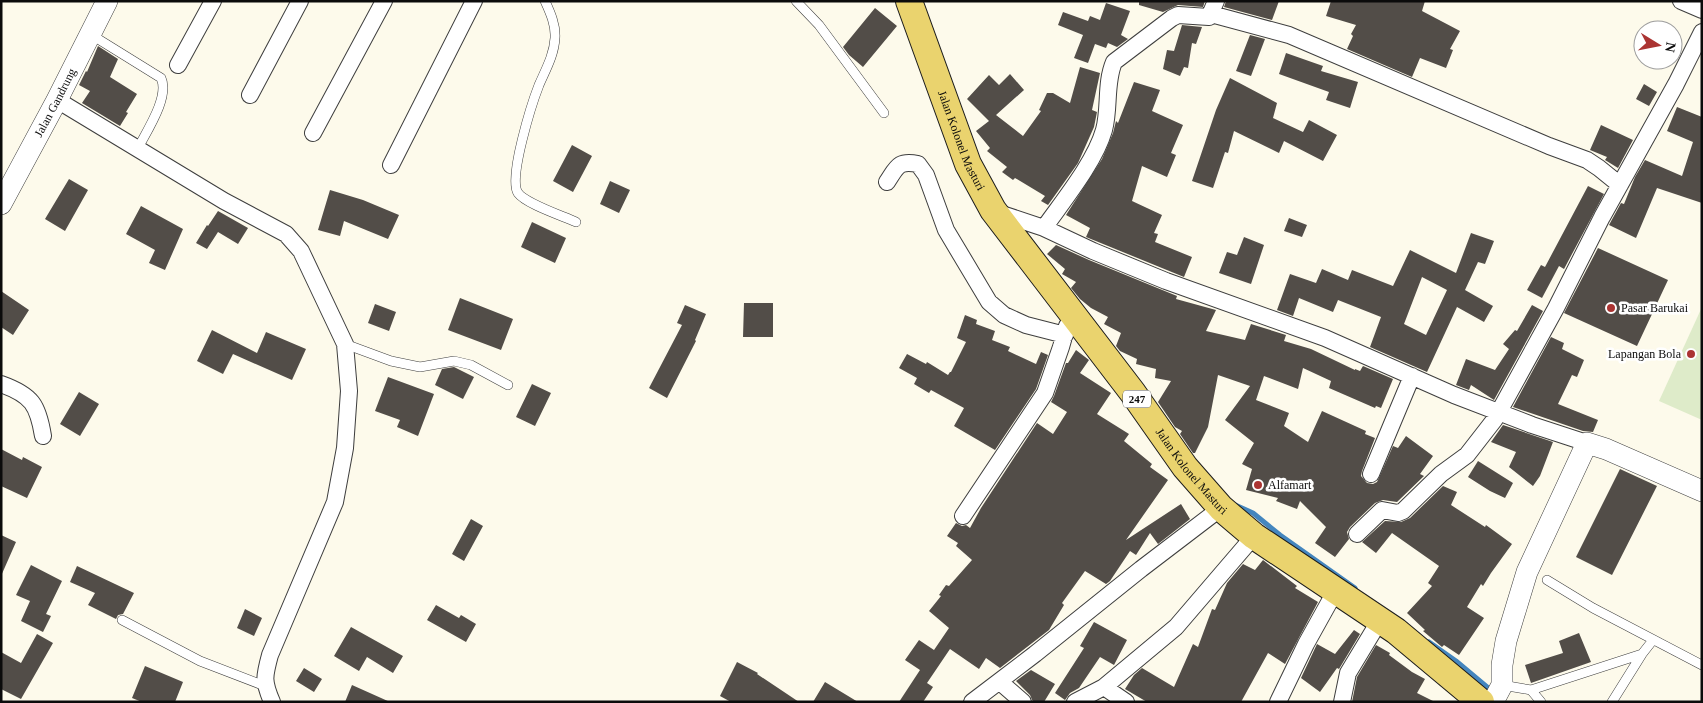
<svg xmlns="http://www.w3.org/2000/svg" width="1703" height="703" font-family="'Times New Roman',serif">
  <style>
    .pitch { fill: #deebc9 }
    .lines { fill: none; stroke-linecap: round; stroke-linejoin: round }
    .stream { stroke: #4486be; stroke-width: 5 }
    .building { fill: #524d48; fill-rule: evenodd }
    .service-casing { stroke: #3e3e3e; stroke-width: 10 }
    .minor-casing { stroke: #3e3e3e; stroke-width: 18 }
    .tertiary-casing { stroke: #3e3e3e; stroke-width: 22 }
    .primary-casing { stroke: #1c1c1c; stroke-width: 28 }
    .service { stroke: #fff; stroke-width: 9 }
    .minor { stroke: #fff; stroke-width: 16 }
    .tertiary { stroke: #fff; stroke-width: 21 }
    .primary { stroke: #ead36e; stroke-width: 26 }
    .poi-dot { fill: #ab3432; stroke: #fff; stroke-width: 2 }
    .labels { text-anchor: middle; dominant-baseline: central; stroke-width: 5; stroke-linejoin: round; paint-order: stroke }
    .shield { fill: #fff; stroke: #545454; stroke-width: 1 }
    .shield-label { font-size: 11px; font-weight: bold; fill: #0b0b0b }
    .street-label { font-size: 12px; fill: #0b0b0b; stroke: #fff }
    .poi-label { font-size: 12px; fill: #0b0b0b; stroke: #fff; text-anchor: start }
  </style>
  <rect width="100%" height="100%" fill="#fdfaeb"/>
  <path class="pitch" d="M1702,307V420L1659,401Z"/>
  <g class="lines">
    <path class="stream" d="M1233,504L1253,513L1280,535L1355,588
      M1429,642L1456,661L1493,692"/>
  </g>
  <path class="building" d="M1139,1H1205L1203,7L1178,5L1163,12L1139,5Z
    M1226,1H1279L1272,20L1224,7Z
    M1331,1H1425L1422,11L1460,31L1450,49L1453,50L1446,68L1420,58L1412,77L1347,49L1353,36L1351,34L1356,25L1326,16Z
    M1106,3L1130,11L1121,35L1128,39L1117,47L1108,43L1106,48L1095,44L1088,63L1074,58L1083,35L1058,25L1063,12L1088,21L1090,16L1100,20Z
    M875,8L897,26L863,67L849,55L843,47Z
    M1182,25L1202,27L1196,44L1192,43L1188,68L1184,67L1180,76L1163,69L1167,50L1174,51Z
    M1250,35L1265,39L1251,76L1236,71Z
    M98,46L118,59L110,77L137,94L126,112L128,113L120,126L82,103L90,91L79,85L86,71L87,72Z
    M1286,53L1323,66L1321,71L1358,82L1350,108L1326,100L1329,92L1279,74Z
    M1080,67L1100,73L1092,110L1097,112L1094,127L1078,163L1048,205L1041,201L1045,196L1015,178L1013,180L1002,172L1007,167L987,151L990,148L976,131L989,121L967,99L989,75L999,85L1010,74L1024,90L996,115L1023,136L1041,111L1039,110L1047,93H1053L1070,103Z
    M1230,78L1277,103L1273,118L1303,132L1309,120L1337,135L1323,161L1284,141L1279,153L1234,131L1228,153L1225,152L1213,188L1192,181L1216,110Z
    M1134,82L1160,90L1152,111L1183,125L1171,153L1176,155L1167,177L1142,166L1132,201L1162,215L1154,233L1158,234L1155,242L1192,257L1184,277L1086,237L1090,228L1066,215L1102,159L1113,133L1116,121L1118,123Z
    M1644,84L1657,92L1649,106L1636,99Z
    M1677,107L1702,117V203L1657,188L1636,238L1609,225L1621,203L1624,204L1635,177L1645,160L1682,176L1693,142L1667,131Z
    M1601,125L1633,140L1618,168L1605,160L1607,157L1590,150Z
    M572,145L592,156L573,192L553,181Z
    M69,179L88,190L65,231L45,219Z
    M610,181L630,190L619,213L600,204Z
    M1588,186L1604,194L1564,269L1559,266L1542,298L1527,290L1541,265L1545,267Z
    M330,190L363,200L399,215L388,239L344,221L340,236L318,230Z
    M141,206L183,229L165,270L149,263L155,250L126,234Z
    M218,211L248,228L238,244L218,232L207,249L196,243L207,225L208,226Z
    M1289,218L1307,225L1302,237L1284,231Z
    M532,222L566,238L555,263L521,247Z
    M1471,233L1494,241L1485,264L1478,262L1465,290L1493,306L1484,322L1457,307L1427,372L1370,347L1381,317L1338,300L1333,312L1299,298L1293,316L1277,310L1290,274L1316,283L1322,269L1348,280L1352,270L1393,286L1410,250L1456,273ZM1422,277L1447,290L1426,335L1404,324Z
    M1244,237L1264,245L1251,284L1219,273L1227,252L1237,255Z
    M1056,245L1089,260L1177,296L1176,299L1216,310L1206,331L1245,340L1251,324L1286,335L1284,341L1311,349L1355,370V369L1360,371L1363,366L1393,379L1381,408L1376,406L1375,408L1329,388L1331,381L1303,368L1298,389L1264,376L1256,400L1289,413L1284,426L1308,442L1322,411L1366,431L1365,434L1375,438L1362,471L1361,476L1367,483L1373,484L1377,482L1393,446L1398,448L1406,436L1433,456L1420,474L1424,476L1397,502L1383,500L1375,503L1350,527L1347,532L1349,539L1335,557L1315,543L1326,527L1300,501L1297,509L1276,501L1278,498L1246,490L1252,469L1242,464L1254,443L1225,420L1250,386L1218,375L1208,427L1195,453H1193L1180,434L1182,431L1175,427L1158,402L1171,381L1155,378L1156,369L1136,364L1137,359L1120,351L1116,346L1121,333L1104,324L1108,317L1091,308L1080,299L1071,288L1076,282L1062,274L1065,269L1047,254Z
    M1598,248L1668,280L1637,346L1564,313Z
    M1,291L29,310L13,335L1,327Z
    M460,298L513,319L501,350L448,330Z
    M744,303H773V337H743Z
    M375,304L396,312L389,331L368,323Z
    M685,305L706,314L695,340L696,341L667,398L649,388L682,325L677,323Z
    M1532,305L1543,311L1494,400L1471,385L1469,390L1456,385L1466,359L1495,370L1509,349L1503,344L1515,330L1517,331Z
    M965,315L977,320L976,324L995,331L992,340L1010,347L1008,351L1036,364L1041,352L1048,355L1036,389L995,450L954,426L964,408L931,390L929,393L914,384L917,378L899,368L907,354L926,364L927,362L948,375L950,372H951L966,342L957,338Z
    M212,330L257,353L266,332L306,349L292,380L233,354L223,374L197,361Z
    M1551,337L1564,343L1562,349L1584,360L1577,377L1572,375L1558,404L1598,420L1593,432L1583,431L1513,407Z
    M1076,350L1089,360L1080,373L1111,393L1097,414L1129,434L1124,441L1152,464L1150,467L1168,480L1126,540L1181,504L1190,519L1158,544L1150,533L1136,555L1130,551L1110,581L1106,584L1085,571L1062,603L1064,605L1049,630L1000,668L986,658L979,669L950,649L927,683L933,687L923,702H899L920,670L905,660L919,640L934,650L949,628L929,611L941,596L939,595L946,585L949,586L972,560L956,546L958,543L947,536L956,523L962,526L966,525L970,528L981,508L1037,423L1053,434L1067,412L1051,402L1054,396L1066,363H1068Z
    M454,367L474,377L463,399L435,385L442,369Z
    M388,377L434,394L418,436L397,427L400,420L375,411Z
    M532,384L551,393L535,426L516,417Z
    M79,392L99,404L80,436L60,424Z
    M1503,425L1553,442L1540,476L1533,486L1509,467L1516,452L1491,442Z
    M1,449L22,460L23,457L42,467L27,498L1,486Z
    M1478,461L1513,483L1505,498L1490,491L1468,477Z
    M1620,469L1657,486L1612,575L1576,557Z
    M1443,486L1457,492L1451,505L1485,527L1486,525L1512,544L1491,573L1483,586L1481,584L1467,607L1484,618L1459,655L1444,645L1442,647L1423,631L1425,630L1407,613L1432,586L1428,583L1439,566L1392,533L1376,553L1362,542L1385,521L1401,522L1410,518Z
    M471,519L483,526L464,561L452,554Z
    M1,535L16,542L1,576Z
    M1263,560L1297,586L1295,588L1318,602L1285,664L1268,653L1241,702H1147L1125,689L1134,675L1142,668L1174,687L1193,644L1198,647L1212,609L1215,610L1227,583L1243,564L1255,570Z
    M31,565L62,581L46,614L51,616L43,632L21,621L30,601L16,595Z
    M77,566L134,593L123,614L118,615L116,619L88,605L95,593L70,582Z
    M436,605L459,618L461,615L476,624L466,642L427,620Z
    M245,609L262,618L254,636L237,628Z
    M1094,622L1127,640L1114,665L1100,657L1079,688L1070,693L1065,700L1055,693L1084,648L1080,646Z
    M351,627L403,656L393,673L367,657L359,671L334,656Z
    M1354,630L1360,634L1339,669L1337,668L1320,692L1301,678L1317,644L1335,654Z
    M1579,633L1591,662L1531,683L1525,665L1563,653L1559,641Z
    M37,634L53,643L21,699L1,689V652L21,663Z
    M1376,645L1390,653L1389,655L1412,672L1425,679L1417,693L1435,702H1352L1357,677Z
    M737,662L758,673L757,674L799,702H731L720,696Z
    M145,666L183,682L175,702H142L132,698Z
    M304,668L322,679L314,692L296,681Z
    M1031,670L1055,684L1044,702H1033L1030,695L1016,681Z
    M825,682L858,702H813Z
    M352,685L390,702H345Z"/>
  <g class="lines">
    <defs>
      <path id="service" d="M545,1C550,12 556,25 555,38C554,55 546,69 539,85C532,103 508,178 518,193C526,204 563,216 576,222
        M796,1L819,25L884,113
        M90,34L161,78C170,97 146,132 137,150
        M345,344L391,361L420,367L454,361L471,365L508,385
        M1547,580L1593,608L1702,665
        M122,620L200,661L265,686
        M1502,685L1531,690L1541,702
        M1531,690L1642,654
        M1612,702L1642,654L1653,640"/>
      <path id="minor" d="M1681,1L1702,10
        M1211,14L1289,35L1549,146L1587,160L1599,168L1620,185
        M178,65L213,1
        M250,95L300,1
        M57,100L224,201L286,234L301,251L345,344L349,391L345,448L335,502L270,655C264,677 263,681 272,702
        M313,133L384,1
        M391,165L474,1
        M887,182C897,167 898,160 918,164L926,175L946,230L989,302L1004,315L1026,325L1065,335
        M996,212L1044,228L1093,251L1166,281L1325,338L1454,395L1532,425L1587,443
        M1044,228C1063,201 1095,162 1104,130C1110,108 1105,83 1114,62L1172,18L1178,15L1209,17L1216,1
        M1,384C32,395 38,405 43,436
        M1371,474L1412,376
        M963,516L1045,393L1061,347L1067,326
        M1357,534L1382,510L1398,513L1403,511L1441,474L1467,455L1495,419L1556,308L1602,217L1676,84L1702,32
        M1000,682L1023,702
        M1104,687L1126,702
        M972,702L1035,654L1141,569L1221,508
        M1075,702L1104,687L1176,627L1254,536
        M1278,702L1306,644L1336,590
        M1342,702L1348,673L1380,620"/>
      <g id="tertiary">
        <path id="s1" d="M1,204L57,100L107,1"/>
        <path d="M1493,702L1502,685V665L1506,641L1527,572L1587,443L1606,449L1702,491"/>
      </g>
      <g id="primary">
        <path id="s2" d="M909,1L968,164L993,210L1133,393L1185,467L1221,508L1254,536L1396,631L1481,702"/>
      </g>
    </defs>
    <use href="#service" class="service-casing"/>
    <use href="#minor" class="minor-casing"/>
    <use href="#tertiary" class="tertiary-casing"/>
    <use href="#primary" class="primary-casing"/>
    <use href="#service" class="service"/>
    <use href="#minor" class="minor"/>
    <use href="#tertiary" class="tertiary"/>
    <use href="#primary" class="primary"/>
  </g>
  <g class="poi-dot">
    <circle cx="1611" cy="308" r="5"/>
    <circle cx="1691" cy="354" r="5"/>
    <circle cx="1258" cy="485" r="5"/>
  </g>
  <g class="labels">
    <rect class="shield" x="1123" y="390.5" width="28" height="17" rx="4"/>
    <g class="shield-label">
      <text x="1137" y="399">247</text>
    </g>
    <g class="street-label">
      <text stroke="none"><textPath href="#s1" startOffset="115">Jalan Gandrung</textPath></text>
      <text stroke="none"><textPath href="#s2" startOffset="149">Jalan Kolonel Masturi</textPath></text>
      <text stroke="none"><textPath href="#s2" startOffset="554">Jalan Kolonel Masturi</textPath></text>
    </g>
    <g class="poi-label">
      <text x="1621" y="308">Pasar Barukai</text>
      <text x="1681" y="354" text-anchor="end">Lapangan Bola</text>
      <text x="1268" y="485">Alfamart</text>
    </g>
  </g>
  <rect width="1703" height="703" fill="none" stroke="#0b0b0b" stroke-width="5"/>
  <g transform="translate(1658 45) rotate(100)"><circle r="24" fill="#ffffff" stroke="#9d9d9d"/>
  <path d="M0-4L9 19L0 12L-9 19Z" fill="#ab3432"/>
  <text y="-8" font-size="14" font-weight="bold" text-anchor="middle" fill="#0b0b0b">N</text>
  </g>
</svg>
